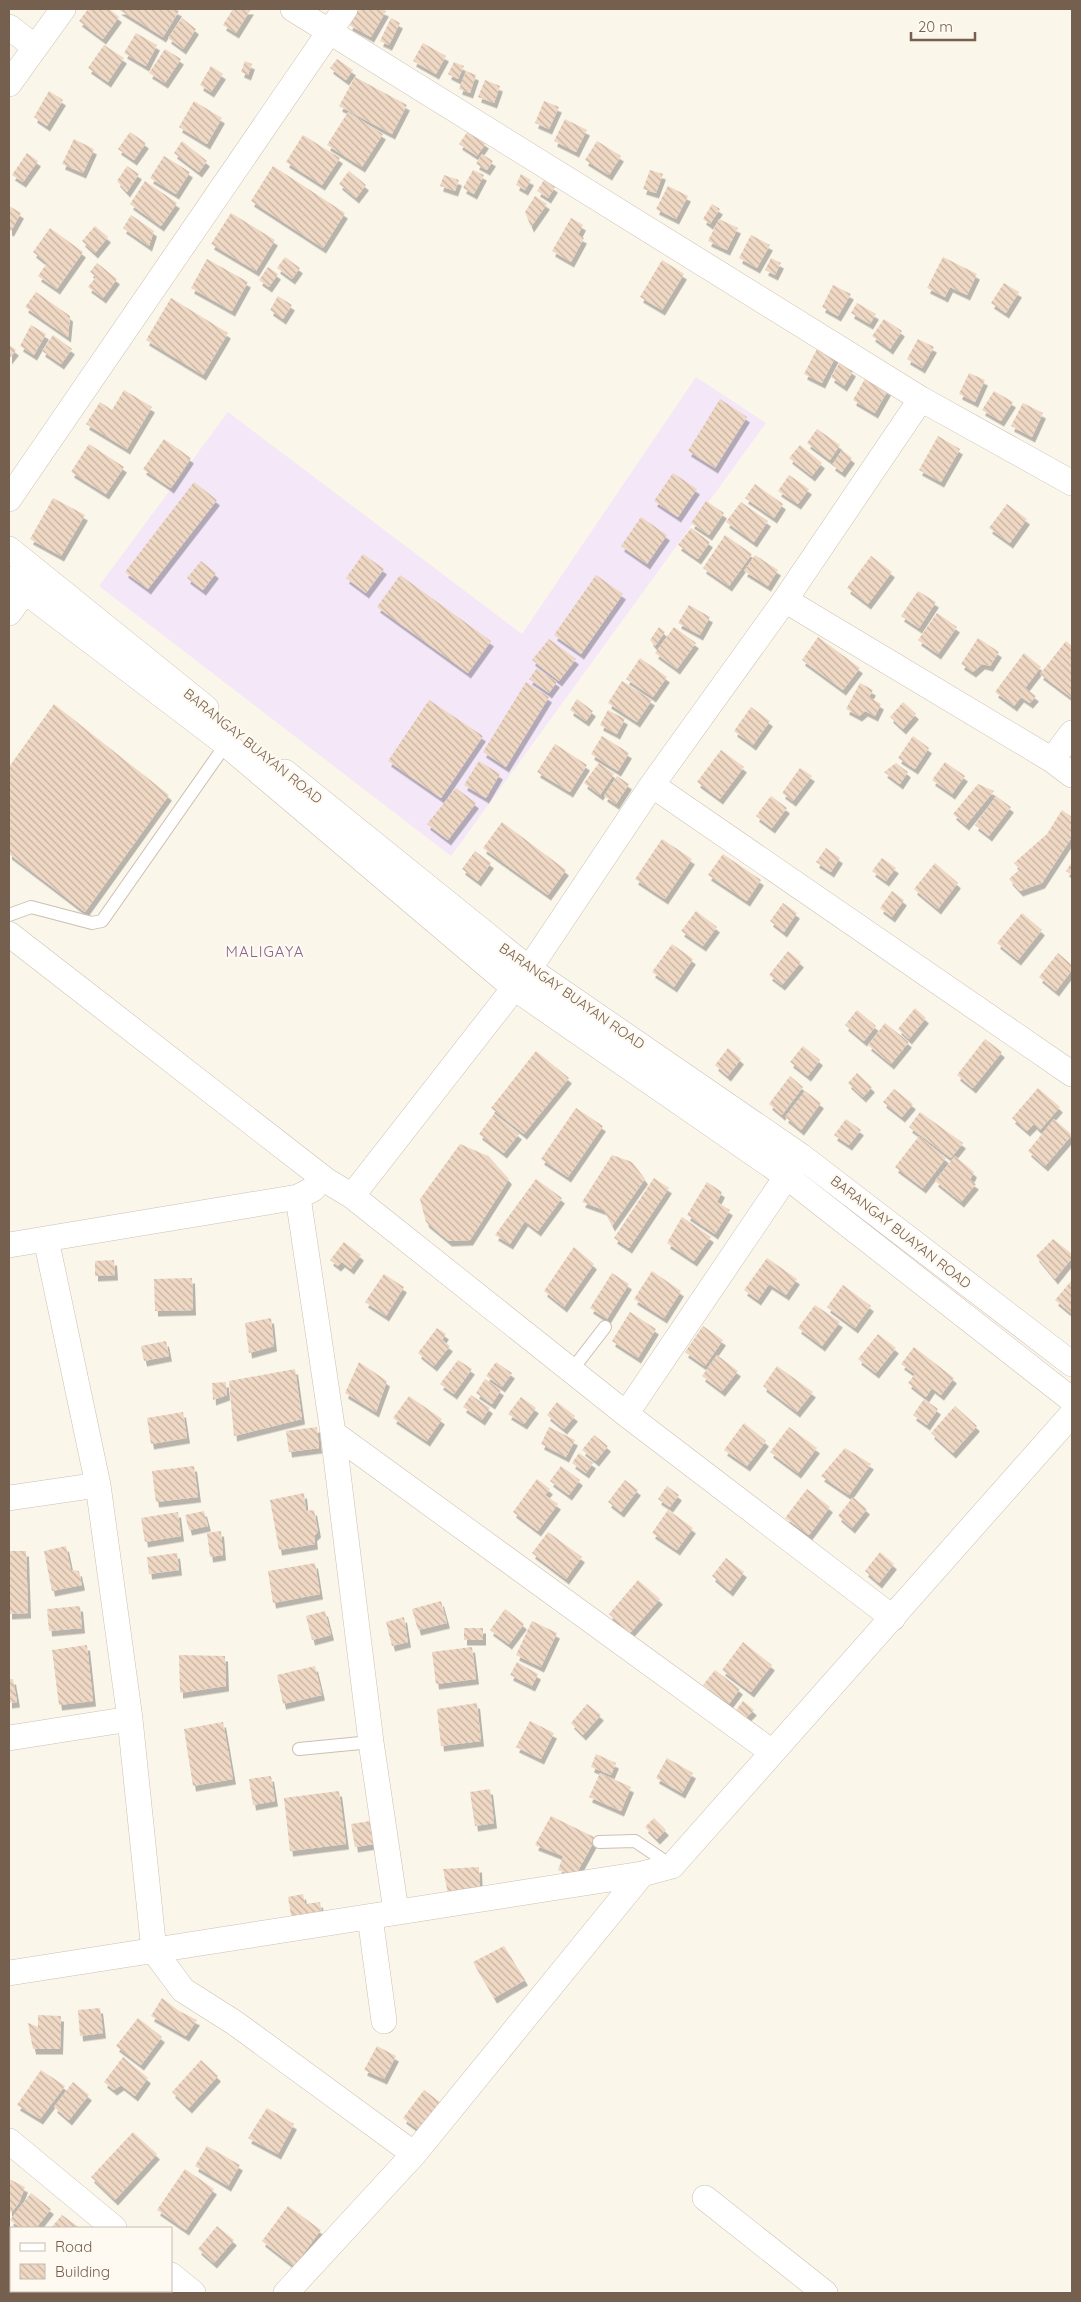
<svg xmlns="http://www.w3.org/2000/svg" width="1081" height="2302" font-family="Quicksand,sans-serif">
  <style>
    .education { fill: #f3e7f8 }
    .building { fill: url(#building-back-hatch); filter: url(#shadow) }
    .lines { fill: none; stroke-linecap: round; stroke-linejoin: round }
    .lane-casing { stroke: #cdbfb1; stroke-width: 14 }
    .street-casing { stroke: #cdbfb1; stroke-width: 26 }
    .lane { stroke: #fff; stroke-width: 12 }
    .street { stroke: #fff; stroke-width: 25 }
    .labels { text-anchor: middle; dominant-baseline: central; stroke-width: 4.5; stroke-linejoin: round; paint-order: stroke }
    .street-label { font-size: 14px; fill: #755f4f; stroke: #fefaf1 }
    .neighbourhood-label { font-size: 15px; letter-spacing: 1px; fill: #866691; stroke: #fefaf1 }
  </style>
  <defs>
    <pattern id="building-back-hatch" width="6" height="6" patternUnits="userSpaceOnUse" patternTransform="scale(1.25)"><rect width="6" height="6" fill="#efd8c4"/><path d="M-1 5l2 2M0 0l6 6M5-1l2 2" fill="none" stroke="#c6b2a2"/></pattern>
    <filter id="shadow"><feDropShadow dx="3" dy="5.5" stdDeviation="0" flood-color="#0004"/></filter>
  </defs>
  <rect width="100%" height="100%" fill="#fbf6ea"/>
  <path class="education" d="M696,377L766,423L451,856L99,586L228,412L522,634Z"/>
  <path class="building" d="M88,9H109L119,17L103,39L79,21Z
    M118,9H175L179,11L163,37Z
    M233,9H251L236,33L223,25Z
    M358,9H381L386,11L371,37L349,25Z
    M182,18L196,29L183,49L168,38Z
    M391,18L400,23L389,45L380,41Z
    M136,33L157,45L146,66L124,53Z
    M423,43L446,56L436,74L413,61Z
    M104,45L124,58L108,82L88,68Z
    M165,49L181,59L165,83L149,73Z
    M337,59L353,70L346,80L330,68Z
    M245,61L252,64L248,75L241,72Z
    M454,62L464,66L458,79L448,74Z
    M211,66L223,74L211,92L200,85Z
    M466,71L476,75L470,93L459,89Z
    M355,77L407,105L392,134L339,106Z
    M485,80L500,86L494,103L478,97Z
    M49,91L63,100L47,126L34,117Z
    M194,101L222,118L207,144L179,127Z
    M544,101L559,107L549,129L535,123Z
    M348,112L383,134L362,167L327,145Z
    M565,119L587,130L576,152L554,141Z
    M468,131L486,143L477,156L459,144Z
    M130,132L146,143L134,160L118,149Z
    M303,135L340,158L322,185L286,162Z
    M74,139L94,149L83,173L62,164Z
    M182,141L207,161L199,172L174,153Z
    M597,141L621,156L609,175L585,160Z
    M27,153L38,161L23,182L12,175Z
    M482,154L493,161L487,170L476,164Z
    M164,156L190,172L176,194L150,178Z
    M127,166L139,174L127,192L117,181Z
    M273,166L345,213L323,248L251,201Z
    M473,170L484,175L474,194L463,188Z
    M650,170L663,174L656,193L643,189Z
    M349,171L366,185L356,198L339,184Z
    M521,174L531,180L525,190L516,185Z
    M444,175L459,180L455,191L440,186Z
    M544,180L555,187L548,198L537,191Z
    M145,181L177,203L161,226L130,204Z
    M668,186L688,196L676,219L656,209Z
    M535,196L547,204L531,227L525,212Z
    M712,204L720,209L710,224L703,219Z
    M9,206L21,213L11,231L9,230Z
    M231,213L275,240L256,271L211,244Z
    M131,215L154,231L149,246L123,228Z
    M571,218L583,225L578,235L584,238L571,262L552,251Z
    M719,219L738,228L727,250L708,241Z
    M95,226L108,237L95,253L82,241Z
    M50,228L83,252L57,289L38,276L47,263L33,252Z
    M751,235L770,245L757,268L739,258Z
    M285,257L300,268L292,279L277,268Z
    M943,257L977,274L967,295L950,287L945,297L927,288Z
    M771,258L781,263L775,275L765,270Z
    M207,259L248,282L232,311L191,288Z
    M662,260L684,274L662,310L640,297Z
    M97,263L117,279L103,298L88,287L96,277L90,272Z
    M268,267L278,274L269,287L259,280Z
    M1004,283L1019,292L1006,313L991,303Z
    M833,285L851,294L838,316L822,307Z
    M36,292L70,316L68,337L25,307Z
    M278,296L292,305L283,319L270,310Z
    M171,298L228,333L203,375L146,340Z
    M857,303L876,314L870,324L851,313Z
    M884,319L902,331L890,349L872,336Z
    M31,325L46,334L34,355L20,346Z
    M53,335L72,349L61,364L42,351Z
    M918,339L934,347L922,368L907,359Z
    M9,345L16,350L9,359Z
    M818,347L836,356L822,383L804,374Z
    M840,362L853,371L844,386L831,377Z
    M969,373L985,380L975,402L959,394Z
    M866,377L888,390L875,413L853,400Z
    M124,390L152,407L127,449L86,424L100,402L112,410Z
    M994,391L1013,402L1001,421L982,410Z
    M720,399L747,417L715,468L688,451Z
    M1023,403L1043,413L1032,437L1011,426Z
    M817,429L840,445L830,460L807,443Z
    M938,436L960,449L941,482L919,470Z
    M164,439L191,458L171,488L143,469Z
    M89,444L124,467L106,494L71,472Z
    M800,445L822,463L812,476L789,458Z
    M842,450L852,458L842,472L832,465Z
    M673,473L697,489L678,517L654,501Z
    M789,475L809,489L798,504L778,491Z
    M194,482L217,500L148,589L125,572Z
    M755,484L783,504L774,518L745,498Z
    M53,498L85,515L61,556L30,539Z
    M706,501L724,513L709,535L691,523Z
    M741,502L768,521L754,542L726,522Z
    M1007,504L1027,519L1010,543L989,528Z
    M641,517L667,535L647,564L621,546Z
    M691,528L710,542L698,559L678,545Z
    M725,535L752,554L729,586L703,568Z
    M363,554L384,569L366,593L346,578Z
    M755,555L778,570L768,586L744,571Z
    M871,556L892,572L868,604L847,588Z
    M201,561L216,573L203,590L187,578Z
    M400,575L491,641L468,673L377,607Z
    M596,575L623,594L581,654L554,635Z
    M918,591L936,602L919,628L901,616Z
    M689,605L710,617L700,635L678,623Z
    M937,613L957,627L938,654L918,640Z
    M659,627L665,632L655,646L650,640Z
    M674,627L696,643L677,669L655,653Z
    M818,637L860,668L843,690L802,660Z
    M978,638L999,652L990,666L982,664L973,672L961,664Z
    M549,639L576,659L559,681L532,660Z
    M1066,641L1072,646V698L1040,674Z
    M1024,653L1041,667L1025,688L1036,696L1030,703L1021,697L1014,706L995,692Z
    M640,658L667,677L653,697L626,679Z
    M537,668L557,682L549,693L529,679Z
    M622,681L652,700L637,722L608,703Z
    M526,682L549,697L506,767L483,752Z
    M860,683L873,690L869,697L881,704L875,716L865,711L859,716L846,709Z
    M577,699L593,711L586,721L570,710Z
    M429,700L483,736L441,798L388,761Z
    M903,702L916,714L903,729L890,717Z
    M54,704L169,795L85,912L9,854V767Z
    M751,707L770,721L753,745L734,731Z
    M608,710L625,719L617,734L600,725Z
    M602,736L629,753L618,771L591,754Z
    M913,736L929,748L915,769L898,758Z
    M555,744L587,765L570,792L537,772Z
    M721,750L744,767L720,799L697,782Z
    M479,761L500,774L486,798L464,785Z
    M945,762L965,776L952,794L932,780Z
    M599,763L614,774L600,795L584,783Z
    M896,763L908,772L900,784L884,772Z
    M800,768L812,776L793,801L782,793Z
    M617,776L629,784L616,804L604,796Z
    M978,784L994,791L966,825L953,814Z
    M456,788L476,803L448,840L427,824Z
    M771,796L787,808L772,828L756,816Z
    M996,796L1011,807L989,836L975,825Z
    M1062,810L1072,817V837L1042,883L1020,891L1009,879L1020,869L1014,863L1047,834Z
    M502,822L566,870L548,895L483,848Z
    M662,839L692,859L665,899L635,879Z
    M826,848L840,858L831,872L816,862Z
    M475,851L491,863L478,881L462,869Z
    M723,854L761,880L747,901L708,875Z
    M882,858L896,868L886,881L872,871Z
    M1072,862V875L1066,871Z
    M935,863L958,883L938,909L914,889Z
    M892,891L904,900L892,917L880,908Z
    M783,903L797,913L784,932L770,921Z
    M696,911L717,927L703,946L681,931Z
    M1022,913L1042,930L1018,960L997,943Z
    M672,944L693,959L674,987L652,972Z
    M788,951L801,962L782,985L769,975Z
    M1058,953L1072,965V970L1056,991L1039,977Z
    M915,1008L926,1018L909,1039L898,1029Z
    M857,1010L876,1026L864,1041L845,1025Z
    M885,1023L909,1042L891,1064L868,1045Z
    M985,1039L1002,1052L973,1088L957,1075Z
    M803,1046L820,1060L808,1076L790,1062Z
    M728,1048L741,1059L728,1076L715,1065Z
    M536,1051L569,1078L524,1134L491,1108Z
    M857,1073L872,1087L863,1097L848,1083Z
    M790,1076L803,1087L782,1115L769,1104Z
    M1038,1088L1060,1107L1040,1130L1034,1124L1027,1131L1012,1118Z
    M894,1089L913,1104L902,1117L883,1102Z
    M805,1091L821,1103L801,1130L785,1117Z
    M576,1108L603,1126L568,1177L541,1159Z
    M920,1112L963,1143L951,1158L909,1127Z
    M494,1114L519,1134L504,1153L479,1134Z
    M846,1119L861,1130L849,1145L834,1135Z
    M1054,1119L1072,1135L1045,1166L1028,1151Z
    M919,1136L946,1158L923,1188L895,1167Z
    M460,1144L488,1156L509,1179L470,1240L449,1241L426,1222L420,1199Z
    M612,1155L632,1162L645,1179L612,1226L604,1210L582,1202Z
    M955,1156L974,1172L970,1180L976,1184L961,1202L935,1181Z
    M654,1178L669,1188L629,1248L614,1238Z
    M536,1179L562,1198L538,1231L525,1221L510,1244L495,1235Z
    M707,1182L722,1192L717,1202L730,1210L715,1234L687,1215Z
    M682,1217L711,1237L694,1261L667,1243Z
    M1053,1239L1072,1254V1258L1055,1279L1036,1256Z
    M344,1242L361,1255L351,1269L342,1262L338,1266L330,1260Z
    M574,1247L594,1264L564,1307L544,1291Z
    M767,1258L797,1279L786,1295L769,1284L758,1300L744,1290Z
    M114,1260L115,1275L95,1276V1261Z
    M652,1271L681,1291L664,1318L634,1299Z
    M612,1273L629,1284L607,1319L590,1308Z
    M384,1274L404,1287L386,1316L365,1302Z
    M192,1278L193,1310L155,1311L154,1279Z
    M1072,1280V1314L1055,1300Z
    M843,1285L871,1306L855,1328L827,1307Z
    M815,1305L840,1322L822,1346L798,1328Z
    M630,1312L656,1329L638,1358L612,1341Z
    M271,1318L274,1346L249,1353L245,1323Z
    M703,1326L723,1340L705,1366L685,1352Z
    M437,1328L446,1334L442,1340L450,1346L434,1366L418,1353Z
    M878,1334L896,1348L876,1373L858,1359Z
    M166,1341L169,1356L144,1361L141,1346Z
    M914,1347L954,1378L941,1395L932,1388L926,1397L908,1383L915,1374L901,1364Z
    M717,1355L738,1371L722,1391L702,1376Z
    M458,1360L472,1369L454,1394L440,1384Z
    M359,1362L387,1381L376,1412L345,1393Z
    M496,1362L512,1373L502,1387L486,1376Z
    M777,1366L813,1392L797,1412L763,1386Z
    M295,1369L302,1419L234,1436L229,1381Z
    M485,1379L501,1390L492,1404L476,1393Z
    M226,1382L227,1395L213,1400L212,1383Z
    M471,1395L490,1408L482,1420L463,1407Z
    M409,1396L442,1419L427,1441L393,1418Z
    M521,1397L536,1408L524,1424L508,1414Z
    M924,1399L938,1409L927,1425L913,1415Z
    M557,1402L575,1416L564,1429L547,1415Z
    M955,1406L977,1426L953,1453L931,1433Z
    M183,1412L187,1438L151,1444L147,1418Z
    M744,1423L766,1441L747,1466L724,1450Z
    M317,1427L319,1448L289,1452L286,1431Z
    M549,1427L575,1440L566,1457L541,1444Z
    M789,1427L817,1448L798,1473L770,1452Z
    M594,1435L608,1446L596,1461L582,1450Z
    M845,1448L871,1464L849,1495L821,1476Z
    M579,1453L593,1463L586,1473L572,1463Z
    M194,1466L198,1497L156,1502L152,1471Z
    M561,1466L580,1480L569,1495L550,1481Z
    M537,1479L550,1489L545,1495L558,1504L538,1531L513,1512Z
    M625,1480L638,1490L621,1512L608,1502Z
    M667,1486L679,1495L670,1507L658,1499Z
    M807,1489L830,1507L809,1535L785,1518Z
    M304,1493L306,1511L314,1510L318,1532L314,1536L315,1544L279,1550L270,1500Z
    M853,1497L867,1509L852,1528L838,1516Z
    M668,1510L693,1528L677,1550L652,1533Z
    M204,1511L208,1526L189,1530L185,1515Z
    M178,1512L181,1536L145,1542L141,1518Z
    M221,1531L223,1555L210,1557L207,1533Z
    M548,1532L582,1557L566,1579L532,1553Z
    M66,1546L71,1570L79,1571L82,1585L52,1591L44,1551Z
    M9,1551H26L28,1613L9,1614Z
    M880,1552L894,1564L879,1583L865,1571Z
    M177,1553L179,1570L149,1574L147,1557Z
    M726,1558L744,1572L730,1591L712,1576Z
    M315,1563L320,1594L273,1603L268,1571Z
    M638,1580L660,1599L630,1633L609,1614Z
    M441,1601L447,1623L418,1630L412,1609Z
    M80,1606L82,1628L49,1631L47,1609Z
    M505,1609L524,1624L509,1644L490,1630Z
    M325,1611L331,1635L312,1640L306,1616Z
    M404,1617L408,1642L392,1646L386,1622Z
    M532,1621L557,1633L541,1667L516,1655Z
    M464,1628H483V1640H464Z
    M743,1642L772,1665L751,1692L722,1670Z
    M87,1645L93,1701L59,1705L52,1650Z
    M472,1647L476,1679L436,1684L432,1652Z
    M179,1655L225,1656L226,1686L180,1693Z
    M517,1662L538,1674L532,1686L510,1675Z
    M315,1666L322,1695L283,1704L277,1675Z
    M715,1670L740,1689L729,1704L703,1685Z
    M9,1679H13L17,1702L9,1703Z
    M743,1701L754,1710L746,1718L736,1710Z
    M477,1703L481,1741L441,1746L437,1709Z
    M587,1704L601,1715L583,1735L571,1723Z
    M530,1721L554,1733L541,1759L516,1747Z
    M223,1722L233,1779L193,1786L184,1729Z
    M596,1754L616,1763L611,1775L591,1767Z
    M667,1758L693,1773L682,1793L656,1778Z
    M600,1773L631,1787L621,1811L589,1797Z
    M271,1776L275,1801L253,1805L249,1779Z
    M490,1789L494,1823L475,1826L470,1792Z
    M339,1791L346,1844L290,1851L284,1798Z
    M551,1816L596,1838L575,1876L558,1870L563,1856L535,1845Z
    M654,1818L666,1830L657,1839L645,1827Z
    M370,1821L374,1844L355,1847L351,1824Z
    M479,1867L480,1891L448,1894L443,1869Z
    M303,1894L305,1904L320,1902L323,1921L293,1927L288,1897Z
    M504,1946L525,1980L494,1998L473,1962Z
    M162,1998L179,2011L197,2020L186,2036L151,2016Z
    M100,2008L103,2033L80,2036L78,2010Z
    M38,2015L61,2016L60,2049H33L28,2023L38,2027Z
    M138,2018L162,2037L141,2065L116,2046Z
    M377,2046L396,2056L384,2079L364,2070Z
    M123,2057L148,2078L135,2096L121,2085L114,2090L104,2082Z
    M201,2060L218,2076L189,2108L172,2092Z
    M41,2070L65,2086L40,2119L17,2105Z
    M73,2082L89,2095L69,2120L54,2107Z
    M424,2090L440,2102L419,2130L403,2118Z
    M267,2108L294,2124L278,2154L248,2138Z
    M133,2132L157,2154L115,2200L91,2177Z
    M207,2146L240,2165L228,2186L195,2166Z
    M185,2169L214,2189L186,2230L157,2210Z
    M9,2179L25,2187L19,2203L11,2213L9,2211Z
    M31,2193L51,2209L36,2228H21L10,2220Z
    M288,2206L321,2230L294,2266L262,2241Z
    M62,2215L80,2228H51Z
    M217,2226L234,2240L214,2263L198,2249Z
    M116,2291H140L138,2293H119Z"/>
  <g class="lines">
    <defs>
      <path id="lane" d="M9,915L31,907L92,923L102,921L226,744
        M572,1370L605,1327
        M299,1749L371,1742
        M599,1842L635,1841L672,1866"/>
      <path id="street" d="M293,9L921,399L1072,483
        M9,27L35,47
        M9,84L63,9
        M9,499L345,9
        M9,549L206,708
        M9,579L226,744L513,987L786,1176L1072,1400
        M785,600L1052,760L1072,775
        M9,613L34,578
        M1052,760L1072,733
        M285,772L529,969L801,1156L1072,1364
        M652,785L1072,1074
        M9,934L327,1181L352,1196L626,1414L893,1618
        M352,1196L529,969L652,785L785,600L921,399
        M298,1197L333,1433L371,1742L396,1911
        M46,1239L98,1485L130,1719L154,1951L183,1990L235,2023L414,2154
        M9,1245L298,1197L313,1189
        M626,1414L795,1164
        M333,1433L772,1752
        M9,1498L98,1485
        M9,1738L130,1719
        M370,1917L384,2021
        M9,1973L642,1874
        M9,2141L114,2228
        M705,2198L825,2293
        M171,2275L193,2293
        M286,2293L414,2154L642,1874L672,1866L1072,1414"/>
    </defs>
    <use href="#lane" class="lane-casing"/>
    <use href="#street" class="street-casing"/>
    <use href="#lane" class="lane"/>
    <use href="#street" class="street"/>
  </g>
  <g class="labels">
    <g class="street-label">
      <text transform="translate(253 746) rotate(39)">BARANGAY BUAYAN ROAD</text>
      <text transform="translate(572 996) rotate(35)">BARANGAY BUAYAN ROAD</text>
      <text transform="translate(901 1232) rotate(38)">BARANGAY BUAYAN ROAD</text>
    </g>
    <g class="neighbourhood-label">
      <text x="265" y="951">MALIGAYA</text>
    </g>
  </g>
  <rect width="1081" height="2302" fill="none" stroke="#755f4f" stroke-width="20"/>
  <rect x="10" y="2227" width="162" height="65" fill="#fefaf1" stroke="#c7bcb0"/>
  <rect x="20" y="2243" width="25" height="8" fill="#ffffff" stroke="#c7bcb0"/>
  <text x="55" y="2252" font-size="15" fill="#755f4f">Road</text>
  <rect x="20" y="2264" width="25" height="15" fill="url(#building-back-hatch)" stroke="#c7bcb0"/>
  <text x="55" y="2277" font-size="15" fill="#755f4f">Building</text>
  <path d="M911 32v8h64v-8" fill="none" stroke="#755f4f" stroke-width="2.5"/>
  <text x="918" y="32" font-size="15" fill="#755f4f" stroke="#fefaf1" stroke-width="4" paint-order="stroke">20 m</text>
</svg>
